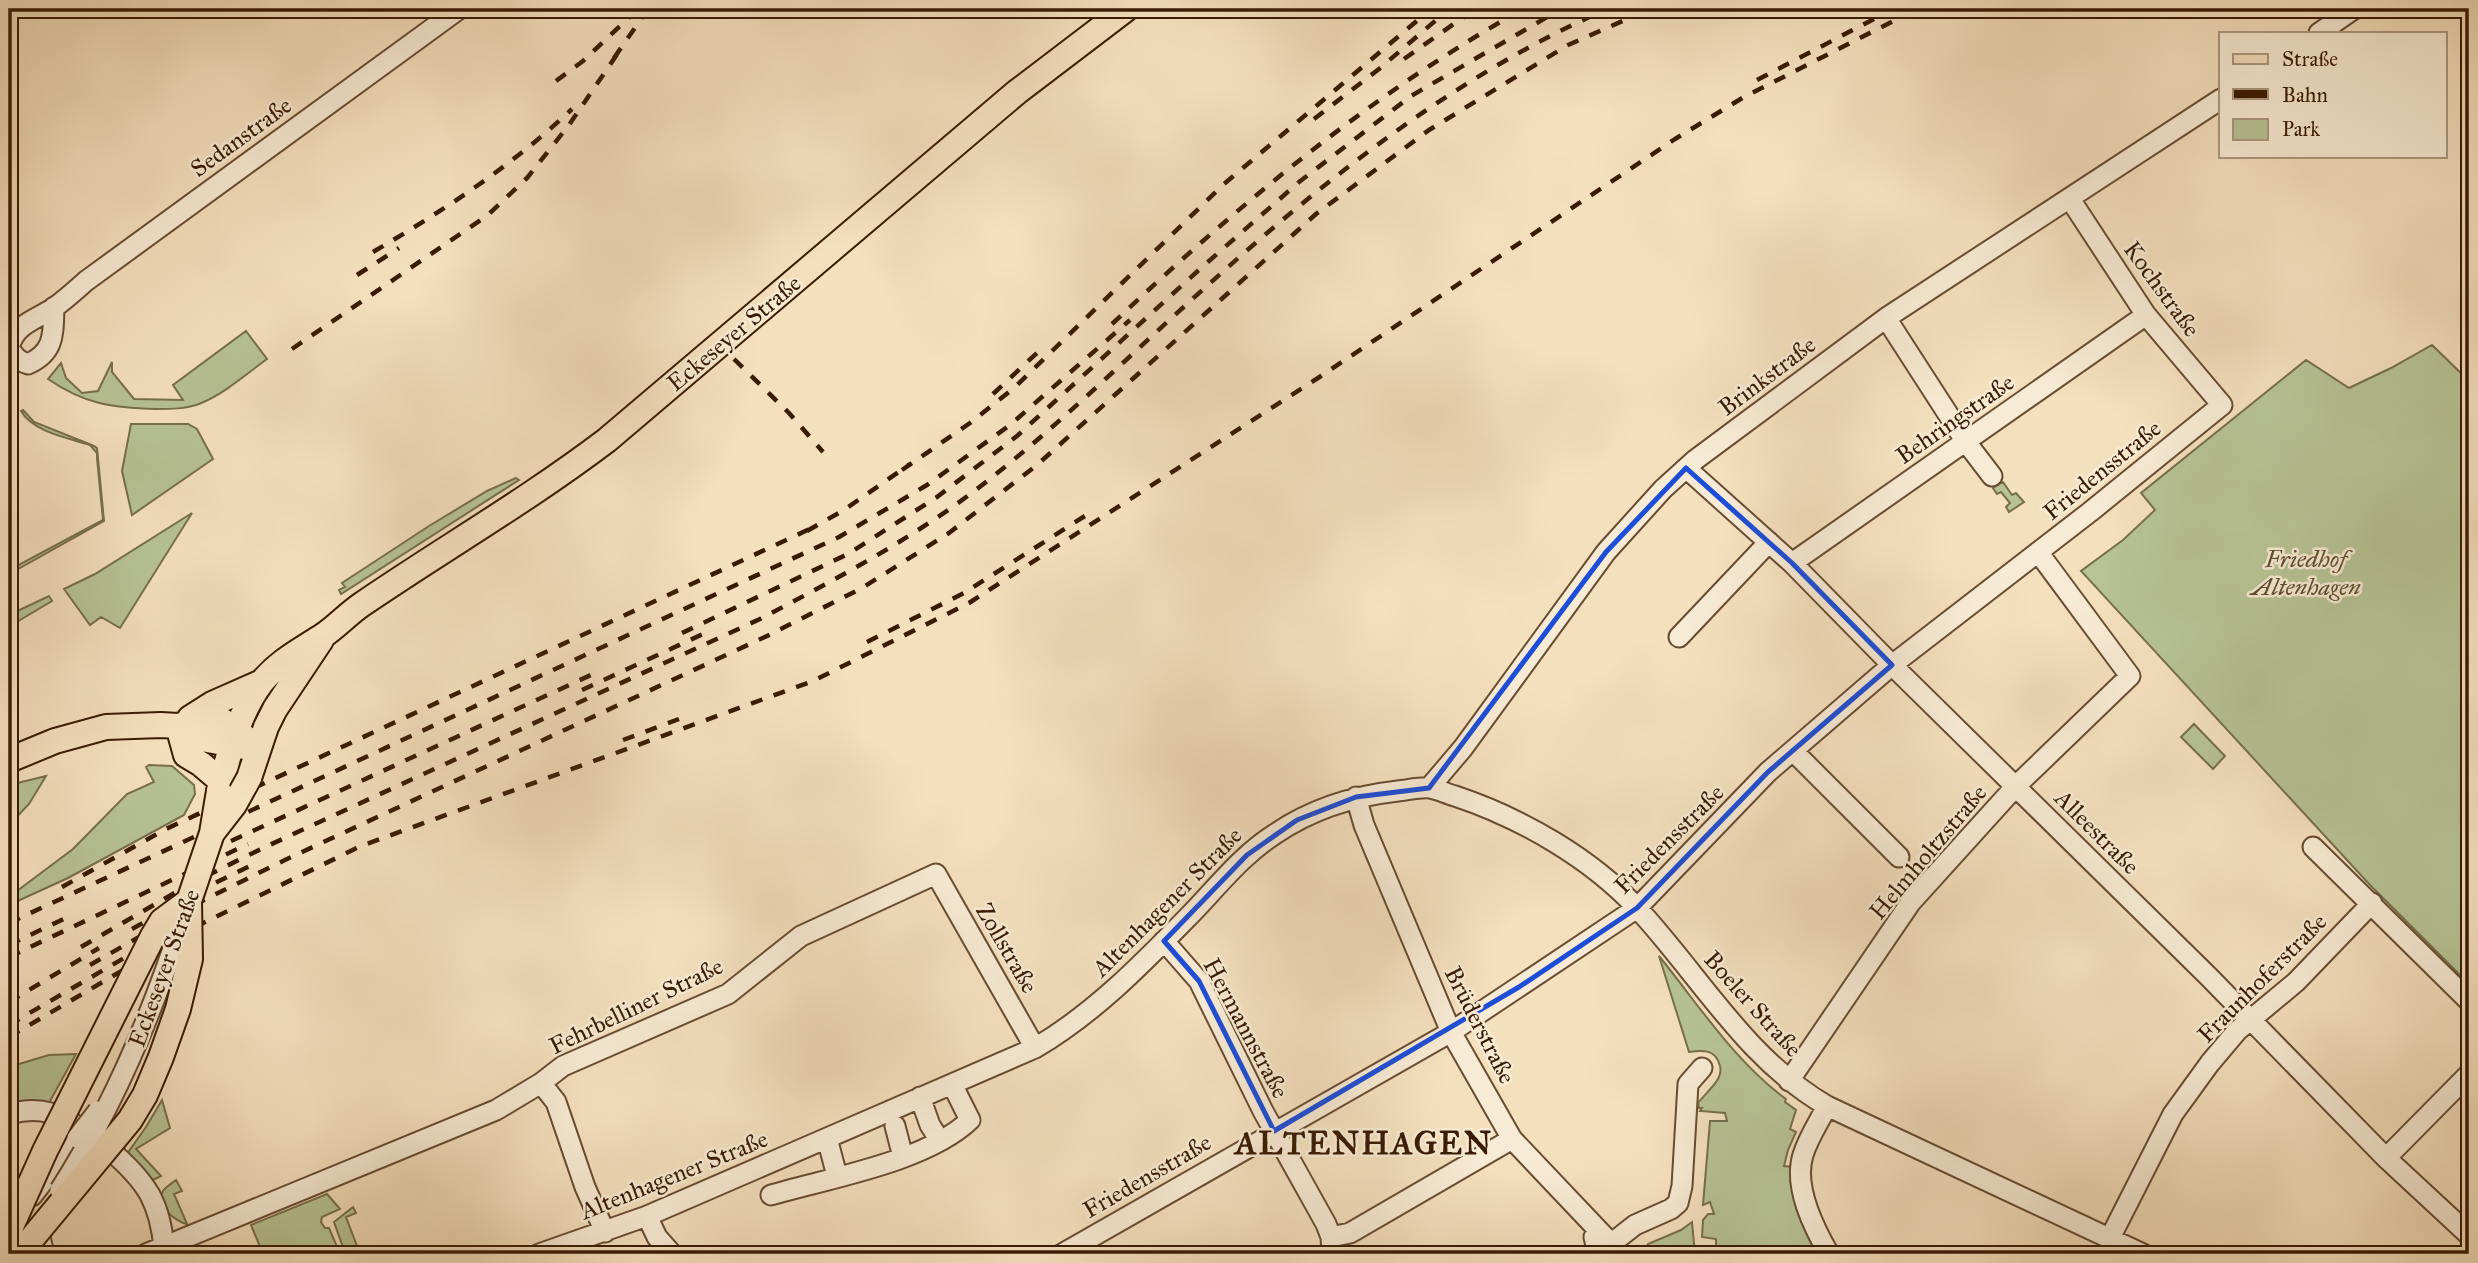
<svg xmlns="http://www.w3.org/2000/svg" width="2478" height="1263" font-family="'IM FELL Great Primer',serif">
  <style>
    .green { fill: #b7c395; stroke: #786f4c; stroke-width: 2 }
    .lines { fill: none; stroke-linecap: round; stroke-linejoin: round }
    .minor-casing { stroke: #684c32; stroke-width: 23 }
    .major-casing { stroke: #391b04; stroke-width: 28 }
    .minor { stroke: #f8ebd5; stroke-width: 19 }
    .major { stroke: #f5e0be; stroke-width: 24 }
    .rail { stroke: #391b04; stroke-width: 4.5; stroke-dasharray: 12 12; stroke-linecap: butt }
    .minor-bridge-casing { stroke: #684c32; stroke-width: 23; stroke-linecap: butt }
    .major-bridge-casing { stroke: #391b04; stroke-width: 28; stroke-linecap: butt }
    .minor-bridge { stroke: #f8ebd5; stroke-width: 19 }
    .major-bridge { stroke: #f5e0be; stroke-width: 24 }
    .marked { fill: none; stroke: #1d4ed8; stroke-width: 5; stroke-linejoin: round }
    .labels { text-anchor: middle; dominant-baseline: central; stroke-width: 5; stroke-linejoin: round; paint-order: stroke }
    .street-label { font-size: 24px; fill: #391b04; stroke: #f8ebd5 }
    .park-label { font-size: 24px; font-style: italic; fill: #5f4d30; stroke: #f8ebd5 }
    .district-label { font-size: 32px; font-weight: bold; letter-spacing: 2px; fill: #391b04; stroke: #f8ebd5 }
  </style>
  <rect width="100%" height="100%" fill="#f5e0be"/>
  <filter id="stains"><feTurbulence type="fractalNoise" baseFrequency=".00286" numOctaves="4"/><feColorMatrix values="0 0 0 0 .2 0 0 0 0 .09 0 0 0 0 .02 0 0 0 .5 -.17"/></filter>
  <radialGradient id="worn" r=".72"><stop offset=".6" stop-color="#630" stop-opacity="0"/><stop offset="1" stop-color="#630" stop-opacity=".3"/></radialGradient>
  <path class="green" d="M246,331L267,359C245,375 224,394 199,404C185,409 170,409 156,409C113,408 84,404 48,379L61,363L66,378L82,393L98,391L112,362V372L134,399L183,400L173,385Z
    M2432,345L2469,381V984L2370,885L2081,571L2123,540L2155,510L2141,493L2306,360L2349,388L2391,368Z
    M23,410L34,422L94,446L97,448L104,521L9,574V570L103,520L97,458V453L90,445C68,438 33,432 21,411Z
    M131,424H188L197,429L213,459L132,515L122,471Z
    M516,478L519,480L341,594L339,590L345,587L342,583L429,526L487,491Z
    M2003,482L2012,495L2016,493L2024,502L2009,512L2006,507L2010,503L2001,492L1997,494L1993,488Z
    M192,513L120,628L101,617L90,625L64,589L95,574Z
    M49,596L52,601L10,626L14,633L9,637V615Z
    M2194,724L2225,756L2213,769L2181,737Z
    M149,765L172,766L194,785L195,794L184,815L68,878L9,905V897L73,849L127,794L154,782L146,767Z
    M46,776L29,804L11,823L9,819V785Z
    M1659,956C1698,1004 1735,1062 1786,1099L1785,1102L1796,1110L1790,1129L1796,1132L1788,1150L1784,1166L1794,1167L1823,1254H1709L1716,1251V1239L1702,1237L1703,1220L1708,1214H1714L1710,1202L1703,1205L1710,1121H1727L1725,1113L1700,1111L1702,1108H1699L1698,1103C1704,1095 1715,1086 1719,1077C1721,1072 1721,1070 1720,1066C1716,1049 1703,1050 1689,1052Z
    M76,1054L49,1103L27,1101L9,1104V1067L49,1055Z
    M162,1100L170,1128L136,1149L161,1176L151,1181L127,1154L146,1127Z
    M176,1180L182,1191L174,1194L187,1224C176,1222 153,1204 163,1191C166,1187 172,1183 176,1180Z
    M327,1194L340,1209L322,1217L321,1222L325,1228H329L338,1249L332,1250L330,1254H325L323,1251L312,1254H263L251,1225Z
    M353,1207L356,1213L346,1217L360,1254H348L344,1250L334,1222Z
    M1692,1222L1695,1254H1646V1248L1648,1244L1681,1230Z"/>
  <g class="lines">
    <defs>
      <path id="minor" d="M2319,33L2354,9
        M54,307C53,334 55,352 28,364C18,361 14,356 9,347C16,323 36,320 55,307C66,299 76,290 86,281L459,9
        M1886,318L1966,442L1992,476
        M1686,468L1792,563L1892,665L2208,976L2386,1158L2469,1235
        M1792,563L2146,315
        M1679,637L1769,542
        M1793,751L1899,857
        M1429,788L1463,748L1606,552L1663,489L1695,460L1886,318L2221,99
        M1356,797L1364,825L1451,1032L1512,1139L1621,1254
        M2313,847L2469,1001
        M1164,941L1199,981L1263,1111L1326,1224L1331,1237L1332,1254
        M1789,1081L1911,902L2016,786L2130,676L2038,552
        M541,1083L563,1066L728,994L801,936L936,874L1035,1048
        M920,1097L930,1125L940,1141
        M1827,1106C1819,1122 1808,1138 1803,1155C1793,1187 1814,1228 1829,1254
        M9,1114C23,1110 37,1109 51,1113C84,1125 133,1165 150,1195C159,1212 162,1228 164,1247
        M895,1126L903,1157
        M827,1138L837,1176
        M2386,1158L2469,1074
        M771,1195C829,1178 926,1162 970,1120L952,1084
        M32,1196L77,1138
        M647,1216L657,1237L672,1254
        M39,1233L44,1254
        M1331,1237L1350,1233L1512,1139
        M2110,1238L2173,1114L2210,1063L2237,1031L2296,982L2372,903
        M1612,1243L1635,1225L1671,1209L1678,1203L1682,1186L1688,1084L1702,1068
        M146,1254L496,1110L541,1083L556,1102L585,1187L605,1232
        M539,1254L647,1216L1035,1048C1095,1013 1143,963 1191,914C1218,886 1242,855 1275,834C1313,808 1353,796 1398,791C1408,790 1420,787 1430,788C1438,789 1447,794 1455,796C1521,818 1591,858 1638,909C1700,976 1746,1059 1827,1106L2143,1254
        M1062,1254L1451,1032L1637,908L1768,772L1892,665L2090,512L2222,405L2146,315L2070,199
        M1598,1254L1594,1237L1598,1230"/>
      <path id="major" d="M190,718L212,704L262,682
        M178,726L186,736L245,747
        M178,726L186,755L201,764L221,781
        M9,760L55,741L106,727L161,725L178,726L206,718H218L226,723L259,748
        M249,778L266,727L275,709L321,640
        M219,791C229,754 238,714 261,683C279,661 301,650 324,635C337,626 348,614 361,605C443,549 528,500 607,440L1017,92L1126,9"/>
    </defs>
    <use href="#minor" class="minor-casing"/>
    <use href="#major" class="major-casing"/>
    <use href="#minor" class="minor"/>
    <use href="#major" class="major"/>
    <path class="rail" d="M614,58L648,9
      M1404,59L1475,9
      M1757,80L1893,9
      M556,81L583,61L638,9
      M1314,119L1379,69L1449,9
      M373,252C443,211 513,165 572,109
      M357,275L399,248
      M1112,324C1238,205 1371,94 1523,9
      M292,349L488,215L527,178L569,125L620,50
      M734,359L789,413L823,452
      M993,394L1039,351
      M902,470L970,423L1014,388L1224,184L1431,9
      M807,531L844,510L910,464
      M682,633L848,554L937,497L1017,436L1201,268L1299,182L1411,96L1561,9
      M867,642L964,593L1088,514
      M582,690L703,634
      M623,740L679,719
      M231,841L593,674
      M62,887L166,829L814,527
      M9,923L839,537L927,485L1010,425L1130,320
      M132,929L209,886L256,863
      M9,945L72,915
      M81,947L190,884L263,848L760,619C838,578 916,537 986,482C1064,421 1134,351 1208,285C1329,176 1457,75 1607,9
      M9,957L248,844
      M90,965L204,900L287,859L767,636L862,588L949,533L1037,465L1316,214L1429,130L1568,45L1650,9
      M9,1002L99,948
      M9,1025L179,926
      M9,1037L203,923L361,846L813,681L969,603L1321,376L1675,139L1744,97L1917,9"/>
    <defs>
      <path id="minor-bridge" d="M77,1138L98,1111
        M60,1190C115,1104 154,1010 185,912"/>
      <path id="major-bridge" d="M213,832L234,805L249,778
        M9,1231L45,1151L153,936L162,921L189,901
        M19,1254L130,1120L145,1095L161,1057L178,1009L190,959L189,901L212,833L219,791"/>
    </defs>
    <use href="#minor-bridge" class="minor-bridge-casing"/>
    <use href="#major-bridge" class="major-bridge-casing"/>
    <use href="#minor-bridge" class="minor-bridge"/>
    <use href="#major-bridge" class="major-bridge"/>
  </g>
  <path class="marked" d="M1686,468L1792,563L1892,665L1768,772L1637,908L1519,987L1274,1131L1199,981L1164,941L1247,855L1297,820L1356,797L1429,788L1606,552Z"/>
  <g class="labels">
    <g class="street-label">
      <text transform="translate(241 137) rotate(-36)">Sedanstraße</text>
      <text transform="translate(2162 289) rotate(54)">Kochstraße</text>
      <text transform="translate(734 333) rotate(-40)">Eckeseyer Straße</text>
      <text transform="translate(1767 376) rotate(-37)">Brinkstraße</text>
      <text transform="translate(1955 419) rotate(-35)">Behringstraße</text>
      <text transform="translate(2102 470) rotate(-39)">Friedensstraße</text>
      <text transform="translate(2097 832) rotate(45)">Alleestraße</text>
      <text transform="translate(1669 839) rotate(-45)">Friedensstraße</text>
      <text transform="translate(1928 852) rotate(-50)">Helmholtzstraße</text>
      <text transform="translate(1167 902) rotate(-45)">Altenhagener Straße</text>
      <text transform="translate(1007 948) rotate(60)">Zollstraße</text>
      <text transform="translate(164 968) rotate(-70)">Eckeseyer Straße</text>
      <text transform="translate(2262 978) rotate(-45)">Fraunhoferstraße</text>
      <text transform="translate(1753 1004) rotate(48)">Boeler Straße</text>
      <text transform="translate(636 1006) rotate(-26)">Fehrbelliner Straße</text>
      <text transform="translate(1480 1025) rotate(63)">Brüderstraße</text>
      <text transform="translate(1246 1028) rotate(62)">Hermannstraße</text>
      <text transform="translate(674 1175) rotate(-22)">Altenhagener Straße</text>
      <text transform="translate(1147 1176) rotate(-30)">Friedensstraße</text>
    </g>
    <g class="park-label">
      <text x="2306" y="559">Friedhof<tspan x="2306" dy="28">Altenhagen</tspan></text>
    </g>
    <g class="district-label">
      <text x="1364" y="1143">ALTENHAGEN</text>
    </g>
  </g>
  <rect width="2478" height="1263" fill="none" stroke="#f5e0be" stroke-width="35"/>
  <rect x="10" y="10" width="2457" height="1242" fill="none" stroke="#391b04" stroke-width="3.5"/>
  <rect x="18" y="18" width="2443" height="1228" fill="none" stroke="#391b04" stroke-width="2"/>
  <rect x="2219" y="32" width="228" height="126" fill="#f8ebd5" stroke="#ac9881" stroke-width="2"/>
  <rect x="2233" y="54" width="35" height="10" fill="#f5e0be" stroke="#ac9881" stroke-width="2"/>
  <text x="2282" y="66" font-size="21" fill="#391b04">Straße</text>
  <rect x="2233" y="89" width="35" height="10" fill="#391b04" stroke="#ac9881" stroke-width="2"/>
  <text x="2282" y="102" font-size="21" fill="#391b04">Bahn</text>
  <rect x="2233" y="119" width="35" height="21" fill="#b7c395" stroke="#ac9881" stroke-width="2"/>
  <text x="2282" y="136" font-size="21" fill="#391b04">Park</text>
  <rect width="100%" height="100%" filter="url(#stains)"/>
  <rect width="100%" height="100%" fill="url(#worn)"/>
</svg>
